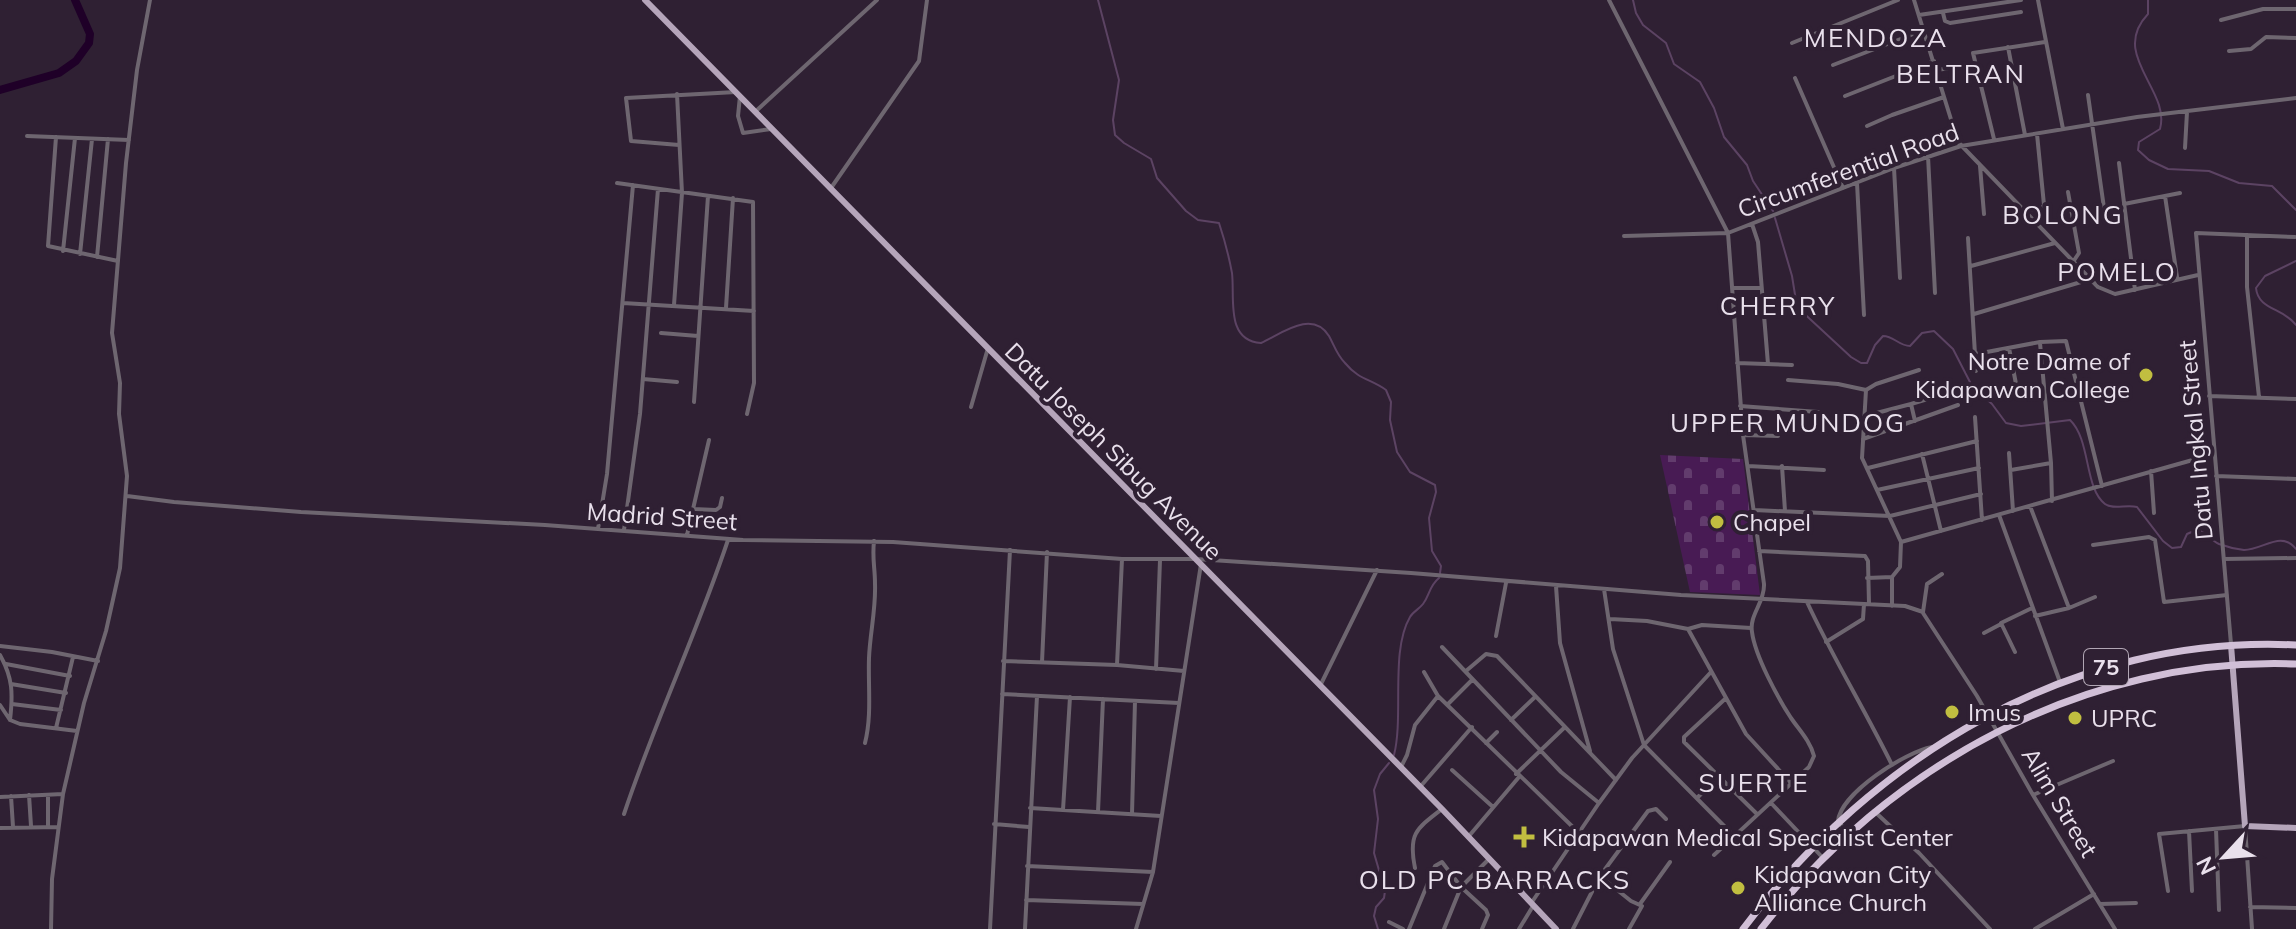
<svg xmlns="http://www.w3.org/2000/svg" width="2296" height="929" font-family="Mulish,sans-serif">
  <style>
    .cemetery { fill: url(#cemetery-stones) }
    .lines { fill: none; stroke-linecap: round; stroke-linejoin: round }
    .stream { stroke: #5c4363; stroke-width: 2 }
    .river { stroke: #1f0028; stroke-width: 8 }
    .minor { stroke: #6e6670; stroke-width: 4 }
    .major { stroke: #b5a5ba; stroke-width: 6 }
    .highway { stroke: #d1bfd7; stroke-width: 7 }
    .poi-dot { fill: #c1be40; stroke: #2f2033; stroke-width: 3 }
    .labels { text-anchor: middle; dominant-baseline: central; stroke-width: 8; stroke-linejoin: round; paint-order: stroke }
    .shield { fill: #2f2033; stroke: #b1a6b4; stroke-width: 2 }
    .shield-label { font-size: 22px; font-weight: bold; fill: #e9e0ec }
    .street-label { font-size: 24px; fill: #e9e0ec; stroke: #2f2033 }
    .poi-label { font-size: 24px; fill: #e9e0ec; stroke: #2f2033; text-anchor: start }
    .neighbourhood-label { font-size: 26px; letter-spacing: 2px; fill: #e9e0ec; stroke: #2f2033 }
  </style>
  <defs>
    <pattern id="cemetery-stones" width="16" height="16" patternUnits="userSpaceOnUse" patternTransform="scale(2)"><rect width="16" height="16" fill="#481b54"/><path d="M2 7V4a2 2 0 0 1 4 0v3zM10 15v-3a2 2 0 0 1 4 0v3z" fill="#623c6d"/></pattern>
  </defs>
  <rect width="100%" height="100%" fill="#2f2033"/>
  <path class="cemetery" d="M1660,455L1743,459L1760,595L1690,592Z"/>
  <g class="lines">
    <path class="stream" d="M1098,0L1119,80L1113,120L1115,135L1124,143L1151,159L1157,178L1186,211L1198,220L1219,223C1224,238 1229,257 1232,273C1235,297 1225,341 1261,343C1281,334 1312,309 1329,336C1334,345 1337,355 1345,363C1359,380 1371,379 1386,390L1391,402L1390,420L1397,452L1410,472L1435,485L1436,492L1429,518L1432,551L1441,566L1440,573
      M1633,0L1636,13L1643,25L1666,43L1674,64L1700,82L1714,108L1724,137L1747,165L1753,181L1773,211
      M2148,0V14C2109,55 2171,90 2160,129L2139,142L2138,150L2149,160L2168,169L2209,171L2239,183L2272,186L2296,210
      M1775,218L1792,276L1797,307L1851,357L1861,363H1867L1875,345L1883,336C1894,336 1899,346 1910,346L1922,333L1934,331L1953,349L1972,386L1992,404L2006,423L2021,426L2070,420C2091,440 2084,488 2105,504C2113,510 2127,504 2137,507L2163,541L2172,548L2181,547L2187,534C2204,525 2206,538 2219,544C2227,547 2236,549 2244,550C2263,550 2281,530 2296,549
      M2296,261L2265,276L2256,288C2258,310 2284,308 2296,325
      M1394,755C1404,716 1390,651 1410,617C1413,612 1419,609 1423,604C1430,595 1429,586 1439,578
      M1378,929L1374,916L1376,907L1384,898L1385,891L1374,853L1378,819L1374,790L1380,774L1389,763"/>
    <path class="river" d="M0,90L59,73L76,61L89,43L90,34L75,0"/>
    <path class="minor" d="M1609,0L1728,233L1743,435L1764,584C1765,602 1749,615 1752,632C1755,656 1778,698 1791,718C1800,731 1810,741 1814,756L1809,767L1714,855
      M1914,0L1958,142L2098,287L2115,294L2198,275
      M2038,0L2063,129
      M1943,13L1945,21L1950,23L2021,12
      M1919,15L2021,0
      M2221,20L2263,9H2296
      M1792,43L1898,0
      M2008,47L2025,135
      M2229,51L2251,49L2266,37L2296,38
      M1833,65L1924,30
      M1937,70L1974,64
      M1795,78L1843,188
      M2088,95L2104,208
      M740,96L738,116L743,133L771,129
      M1845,96L1934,61
      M756,111L877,0
      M1867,126L1892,115L1944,97
      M27,136L129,140
      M56,137L48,246L118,261
      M1994,139L1973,53L2045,42
      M679,145L631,141L626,98L736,92
      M2185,148L2187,112
      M1928,156L1935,293
      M2119,163L2135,290
      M1980,166L1984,214
      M1894,168L1900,278
      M617,183L753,202L754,383L747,414
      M1857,183L1864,315
      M831,188L919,61L927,0
      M2068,192L2079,253L2073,262
      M2165,196L2177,277
      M2124,204L2180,193
      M2024,211L2042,208L2044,205L2037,134
      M1752,224L1758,242L1768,364
      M2247,235V287L2259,397
      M1624,236L1728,233L1894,168L1961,146L2137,117L2296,98
      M1968,238L1976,371
      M63,251L75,138
      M80,254L92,139
      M97,257L108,139
      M1971,266L2055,243
      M1732,288H1761
      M623,303L754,311
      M674,305L682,193L677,94
      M726,308L733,198
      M1974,314L2091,279
      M661,333L698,336
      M2040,343L2051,463L2052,501
      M2009,348L2017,389
      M1976,354L2040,342L2066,341L2102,486
      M1737,363L1792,365
      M643,379L677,382
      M1788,380L1838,384L1866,390L1876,384L1919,370
      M1866,390L1862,458L1901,542L1900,567L1892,577V606
      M2209,396L2296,399
      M694,402L708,196
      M1911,404L1931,398
      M1740,406L1818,412
      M971,407L988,348
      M1865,416L1911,404L1915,421
      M1975,417L1982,520
      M1743,435L1778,436
      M1863,439L1958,405
      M2009,453L2013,511
      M1922,454L1941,531
      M1748,466L1824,470
      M1782,466L1785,511
      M1868,468L1977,441
      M2011,470L2051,463
      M2151,471L2154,513
      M2216,476L2296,479
      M1877,490L1979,468
      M127,496L174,502L301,512L545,525L743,540L893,542L1122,559H1196L1411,573L1681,595L1905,606L1923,612
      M2030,506L2069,608L2035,616
      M693,509L716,510L720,507L722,498
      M1754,510L1890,516L1981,494
      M1999,515L2060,682
      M598,529L607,474L633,185
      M624,530L640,414L658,189
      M687,535L709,440
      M1901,542L2214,454
      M2093,545L2149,537L2155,540L2164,602L2227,595
      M1759,551L1865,556L1868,561L1869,604
      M2224,559L2296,558
      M1867,578L1892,577
      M1556,586L1560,643L1590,751
      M1604,589L1613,649L1644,745L1735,837
      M1807,602C1833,658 1865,710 1892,765
      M2069,608L2095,597
      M1923,612L1927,584L1942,574
      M1923,613L1977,696L2033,795L2115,929
      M1610,619L1647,621L1688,629L1746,734L1791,783
      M1688,629L1702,625L1751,628
      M1984,633L2001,624
      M1496,636L1506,583
      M1826,642L1863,619L1864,604
      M2231,644L2196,233L2295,237
      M0,646L52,652L98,661
      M1442,647L1561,772L1599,803L1532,902
      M2015,652L2001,623L2032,608
      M0,655C13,678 13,694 10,720
      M1003,661L1117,665L1184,671
      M1042,662L1047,552
      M6,664L70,676
      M1117,665L1122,559
      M1156,669L1160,560
      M1466,671L1486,654L1497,656L1616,780
      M1424,672L1438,696L1579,833
      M11,684L66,693
      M1320,686L1377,570
      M1002,694L1179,703
      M1725,699L1684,737V742L1757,814
      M12,704L61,710
      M1448,704L1472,680
      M0,705L10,720L20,724L77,731
      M1511,720L1535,697
      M56,728L73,657
      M865,743C872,715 868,687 869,658C870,633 876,609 875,584C875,567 872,559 874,541
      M1486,743L1497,732
      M1401,767L1407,755L1415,725L1438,696
      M1452,770L1493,807
      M1516,774L1565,727
      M1420,787L1472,727
      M29,795L31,826
      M48,795V826
      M2033,795L2113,761
      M11,796L13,827
      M0,797L63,794
      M1698,797L1719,776
      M1599,803L1632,758L1711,672
      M1771,803L1823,858
      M1030,808L1161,816
      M1063,810L1070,697
      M1874,811L1919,853L1990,929
      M1098,812L1103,699
      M624,814C655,721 697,633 728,540
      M1132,814L1135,701
      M994,824L1029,827
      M0,828L58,827
      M2216,829L2219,910
      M2189,831L2192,891
      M1848,834L1838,821C1841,793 1905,752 1932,747
      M1469,836L1519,777
      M1027,866L1153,872
      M1415,868C1408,834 1416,829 1442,809
      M1601,877L1631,901L1642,906L1629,929
      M2168,891L2159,834L2245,826L2252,929
      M1026,900L1143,904
      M1640,904L1670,862
      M2100,904L2136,903
      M2250,907L2296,908
      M1389,922L1403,929
      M51,929L52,879L63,794L84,703L106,631L120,568L127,476L119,414L120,383L112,333L126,163L137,70L150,0
      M990,929L1010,550
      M1025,929L1037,696
      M1136,929L1153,872L1201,564
      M1409,929L1435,866L1442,862L1461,887L1486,910L1488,915L1482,929
      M1444,929L1461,887L1489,859
      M1519,929L1533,906
      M1573,929L1600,876L1648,811L1656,809L1666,819
      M2035,929L2094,894"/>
    <path class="major" d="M645,0L1442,809L1556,929
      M2231,645L2245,826L2296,828"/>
    <path class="highway" d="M1743,929C1873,755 2074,634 2296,645
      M1761,929C1888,765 2086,656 2296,664"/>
  </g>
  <g class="poi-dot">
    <circle cx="2146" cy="375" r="8"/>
    <circle cx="1717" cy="522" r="8"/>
    <circle cx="1952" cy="712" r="8"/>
    <circle cx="2075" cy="718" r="8"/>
    <path d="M1520 825h8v8h8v8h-8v8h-8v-8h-8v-8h8z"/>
    <circle cx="1738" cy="888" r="8"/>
  </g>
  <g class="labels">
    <rect class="shield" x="2084" y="649" width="44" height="36" rx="6"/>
    <g class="shield-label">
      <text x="2106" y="667">75</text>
    </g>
    <g class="street-label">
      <text transform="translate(1848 170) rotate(-20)">Circumferential Road</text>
      <text transform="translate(2195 440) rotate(-95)">Datu Ingkal Street</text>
      <text transform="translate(1114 451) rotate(45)">Datu Joseph Sibug Avenue</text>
      <text transform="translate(662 516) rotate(4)">Madrid Street</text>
      <text transform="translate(2060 802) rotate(59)">Alim Street</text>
    </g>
    <g class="poi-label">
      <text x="2130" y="361" text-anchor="end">Notre Dame of<tspan x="2130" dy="28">Kidapawan College</tspan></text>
      <text x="1733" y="522">Chapel</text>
      <text x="1968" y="712">Imus</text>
      <text x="2091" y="718">UPRC</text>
      <text x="1542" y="837">Kidapawan Medical Specialist Center</text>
      <text x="1754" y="874">Kidapawan City<tspan x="1754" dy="28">Alliance Church</tspan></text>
    </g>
    <g class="neighbourhood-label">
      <text x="1876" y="37">MENDOZA</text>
      <text x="1961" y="73">BELTRAN</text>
      <text x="2063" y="214">BOLONG</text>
      <text x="2117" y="271">POMELO</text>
      <text x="1778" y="305">CHERRY</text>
      <text x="1788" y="422">UPPER MUNDOG</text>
      <text x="1754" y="782">SUERTE</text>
      <text x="1495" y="879">OLD PC BARRACKS</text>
    </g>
  </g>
  <g transform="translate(2224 857) rotate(244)" stroke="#2f2033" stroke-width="6" paint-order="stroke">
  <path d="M0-6L14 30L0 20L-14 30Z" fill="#e9e0ec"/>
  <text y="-12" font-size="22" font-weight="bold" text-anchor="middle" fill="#e9e0ec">N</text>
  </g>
</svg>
